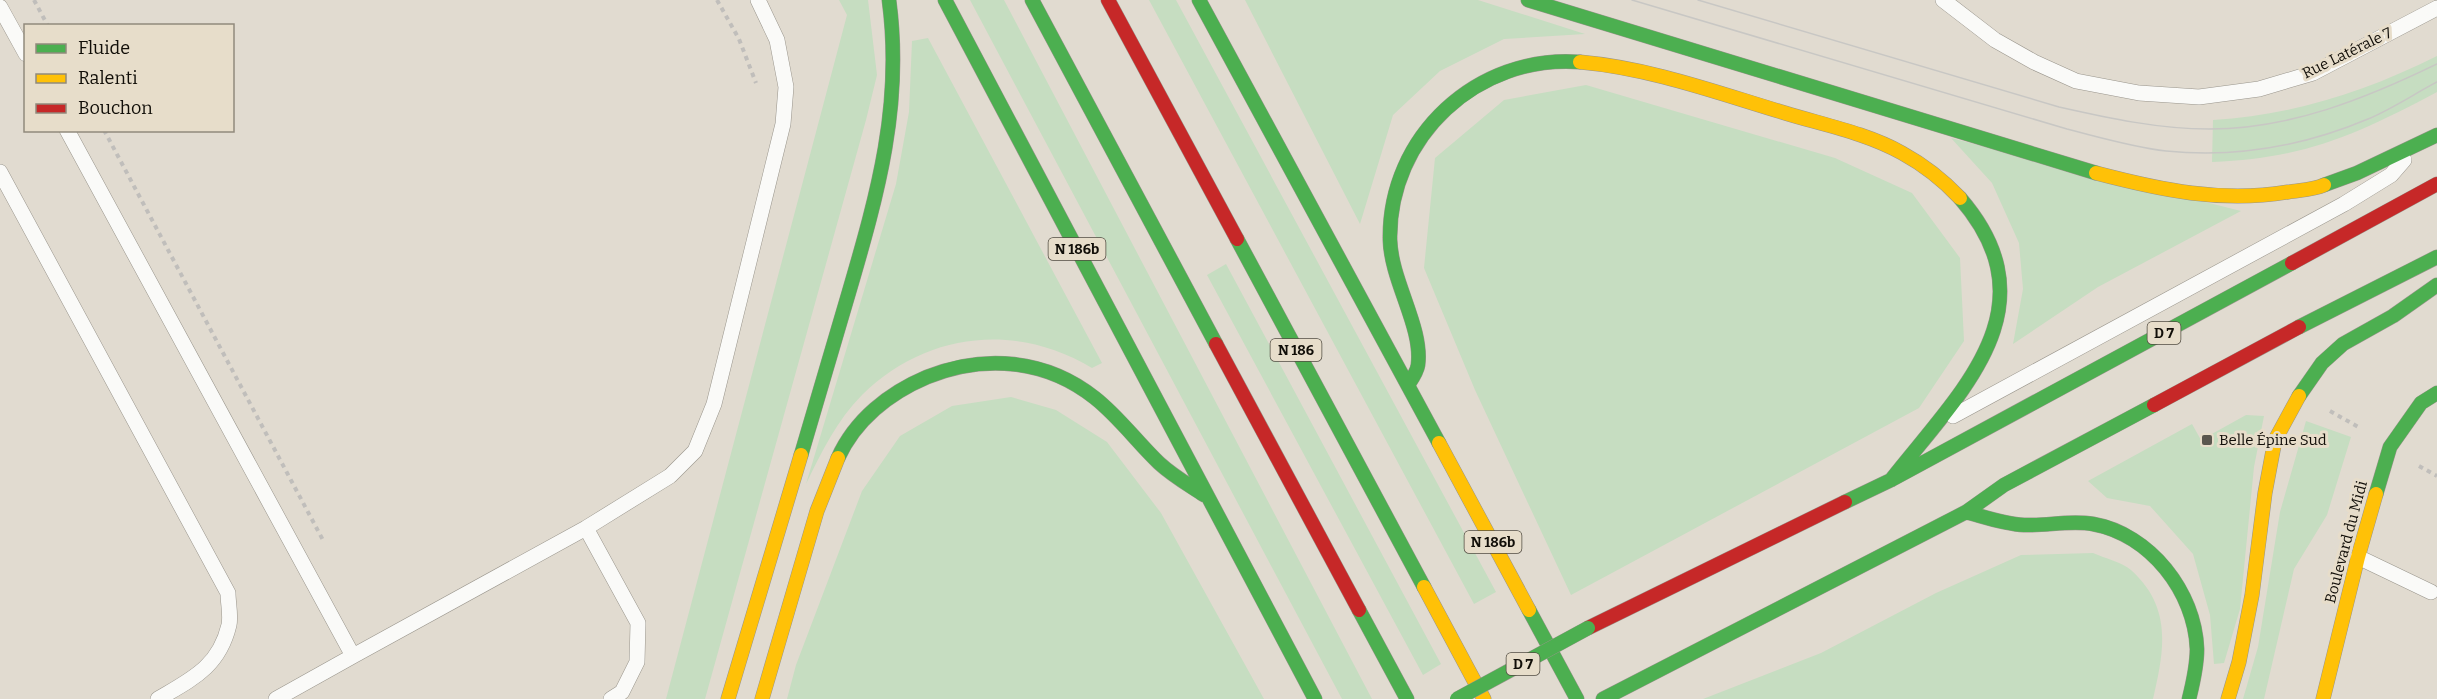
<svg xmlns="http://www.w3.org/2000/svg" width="2437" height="699" font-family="Bitter,serif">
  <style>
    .green { fill: #c6ddc1 }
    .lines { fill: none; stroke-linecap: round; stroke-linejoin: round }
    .lane-casing { stroke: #99958c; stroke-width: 16 }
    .fast-casing { stroke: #99958c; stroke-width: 15 }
    .slow-casing { stroke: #99958c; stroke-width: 15 }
    .jam-casing { stroke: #99958c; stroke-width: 15 }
    .path { stroke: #c0bebb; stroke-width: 4; stroke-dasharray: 4.5 4.5; stroke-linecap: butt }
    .lane { stroke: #fafaf8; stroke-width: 15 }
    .fast { stroke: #4caf50; stroke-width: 14 }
    .slow { stroke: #ffc107; stroke-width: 14 }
    .jam { stroke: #c62828; stroke-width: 14 }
    .tram { stroke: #c8c7c4; stroke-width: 1.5 }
    .fast-bridge-casing { stroke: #99958c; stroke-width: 15; stroke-linecap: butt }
    .fast-bridge { stroke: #4caf50; stroke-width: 14 }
    .poi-dot { fill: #5a564e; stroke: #e7ddca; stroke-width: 2 }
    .labels { text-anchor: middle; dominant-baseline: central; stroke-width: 6; stroke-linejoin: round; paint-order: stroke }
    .shield { fill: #e7ddca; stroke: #514c42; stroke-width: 1.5 }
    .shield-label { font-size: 14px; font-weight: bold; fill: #110e08 }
    .street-label { font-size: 15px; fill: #110e08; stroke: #e7ddca }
    .poi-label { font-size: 15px; fill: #110e08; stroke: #e7ddca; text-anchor: start }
  </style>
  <rect width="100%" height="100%" fill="#e1dbd0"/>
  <path class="green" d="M839,0H868L877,75L866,120L705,699H666L847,15Z
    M970,0H1004L1372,699H1342Z
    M1149,0H1176L1496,592L1474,604Z
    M1245,0H1478L1585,34L1504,39L1440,71L1393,115L1360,224Z
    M928,38L1102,363L1092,368C1016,322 926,332 862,395C837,420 821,453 806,484L896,184L909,112L912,41Z
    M2437,56V92C2358,134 2304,159 2212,162L2213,120C2293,115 2365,92 2437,56Z
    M1586,85L1835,158L1912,193L1960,258L1964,341L1919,408L1571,595L1475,390L1424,268L1435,158L1504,100Z
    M1951,138L2241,211L2098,287L2013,344L2023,289L2019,243L1992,183Z
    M1226,264L1441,664L1423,675L1207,275Z
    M1011,397L1056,410L1107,442L1161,513L1264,699H787L796,665L862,491L900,436L952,406Z
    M2246,415L2264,416L2254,467L2240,609L2224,663L2214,664L2210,615L2193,554L2150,506L2107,498L2088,481L2192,424L2201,440Z
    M2306,421L2351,437L2327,515L2294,569L2264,699H2243L2258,647L2280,512Z
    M2093,553C2104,558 2122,562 2131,570C2173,608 2164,651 2153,699H1703L1821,653L1936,593L2021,555Z"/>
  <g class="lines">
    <defs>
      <path id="lane" d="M1943,0L1995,40L2034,62L2076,81L2139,93L2199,97L2259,89L2313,73L2437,8
        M0,7L26,54
        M67,130L353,656L276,699
        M0,172L228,593C228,603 231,615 229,625C219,667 192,679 158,699
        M1953,416L2344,204L2391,175L2404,160
        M586,528L638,623L637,662L622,692L611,699
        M2358,557L2431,592
        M353,656L586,528L670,476L695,451L714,404L783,124L786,87L777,40L758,0"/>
      <path id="fast" d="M945,0L1315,699
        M1032,0L1216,344
        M1199,0L1439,443
        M1528,0L2096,173
        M2324,185L2357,173L2437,135
        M1237,239L1424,587
        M2299,327L2437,257
        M1408,385C1412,379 1417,372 1418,365C1423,327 1391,281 1390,240C1388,136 1478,54 1580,62
        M2299,396L2322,363L2343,344L2393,316L2437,285
        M801,455C817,401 833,347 849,292C878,193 903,104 889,0
        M838,458C855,420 889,393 927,377C984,354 1046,359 1095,398C1119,417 1137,442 1159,463C1173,476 1189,485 1204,495
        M1891,480C1960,392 2055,308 1960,198
        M2376,494L2390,447L2421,403L2437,393
        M1845,502L1891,480L2292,263
        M1966,512C1985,517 2005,524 2024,525C2047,526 2070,520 2093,524C2150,534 2195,592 2197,649C2197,666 2193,683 2189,699
        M1359,610L1407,699
        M1529,610L1577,699
        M1603,699L1966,512L2004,485L2154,405"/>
      <path id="slow" d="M1580,62C1650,68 1718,93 1785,113C1824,125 1866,133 1902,153C1924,165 1943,180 1960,198
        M2096,173C2161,190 2221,203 2288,192C2300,190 2313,190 2324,185
        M1439,443L1529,610
        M1424,587L1484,699
        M728,699L801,455
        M762,699L817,511L838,458
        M2228,699L2239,662L2252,595L2265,493L2275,440L2299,396
        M2323,699L2358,557L2376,494"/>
      <path id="jam" d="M1108,0L1237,239
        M2292,263L2437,184
        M1216,344L1359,610
        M2154,405L2299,327
        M1588,628L1845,502"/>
    </defs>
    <use href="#lane" class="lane-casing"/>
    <use href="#fast" class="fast-casing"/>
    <use href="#slow" class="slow-casing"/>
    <use href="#jam" class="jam-casing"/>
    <path class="path" d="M34,0L48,26
      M717,0L739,39L756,83
      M104,130L324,542
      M2330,411L2360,428
      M2419,466L2437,476"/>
    <use href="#lane" class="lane"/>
    <use href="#fast" class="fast"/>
    <use href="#slow" class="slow"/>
    <use href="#jam" class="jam"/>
    <path class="tram" d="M1632,0L2067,129C2099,137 2132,147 2166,151C2235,158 2304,146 2368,119C2392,109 2414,94 2437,82
      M1698,0L2059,107C2108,118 2158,129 2209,129C2290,129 2365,99 2437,64"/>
    <defs>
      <path id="fast-bridge" d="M1457,699L1588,628"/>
    </defs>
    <use href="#fast-bridge" class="fast-bridge-casing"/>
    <use href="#fast-bridge" class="fast-bridge"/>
  </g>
  <rect class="poi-dot" x="2201" y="434" width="12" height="12" rx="3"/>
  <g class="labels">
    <g class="shield">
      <rect x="1048.5" y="238" width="57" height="22" rx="4.5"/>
      <rect x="2147.5" y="322" width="33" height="22" rx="4.5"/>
      <rect x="1270.5" y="339" width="51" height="22" rx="4.5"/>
      <rect x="1464.5" y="531" width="57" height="22" rx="4.5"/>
      <rect x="1506.5" y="653" width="33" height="22" rx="4.5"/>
    </g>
    <g class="shield-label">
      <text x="1077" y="249">N 186b</text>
      <text x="2164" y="333">D 7</text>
      <text x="1296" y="350">N 186</text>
      <text x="1493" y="542">N 186b</text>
      <text x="1523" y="664">D 7</text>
    </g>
    <g class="street-label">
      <text transform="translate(2347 53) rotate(-26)">Rue Latérale 7</text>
      <text transform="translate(2346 542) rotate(-75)">Boulevard du Midi</text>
    </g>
    <g class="poi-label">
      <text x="2219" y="440">Belle Épine Sud</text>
    </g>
  </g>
  <rect x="24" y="24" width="210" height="108" fill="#e7ddca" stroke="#918a7c" stroke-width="1.5"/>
  <rect x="36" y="44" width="30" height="9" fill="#4caf50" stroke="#918a7c" stroke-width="1.5"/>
  <text x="78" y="54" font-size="18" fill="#110e08">Fluide</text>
  <rect x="36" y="74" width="30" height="9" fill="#ffc107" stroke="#918a7c" stroke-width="1.5"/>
  <text x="78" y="84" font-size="18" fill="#110e08">Ralenti</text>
  <rect x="36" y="104" width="30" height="9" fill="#c62828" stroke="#918a7c" stroke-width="1.5"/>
  <text x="78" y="114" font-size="18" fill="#110e08">Bouchon</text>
</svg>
